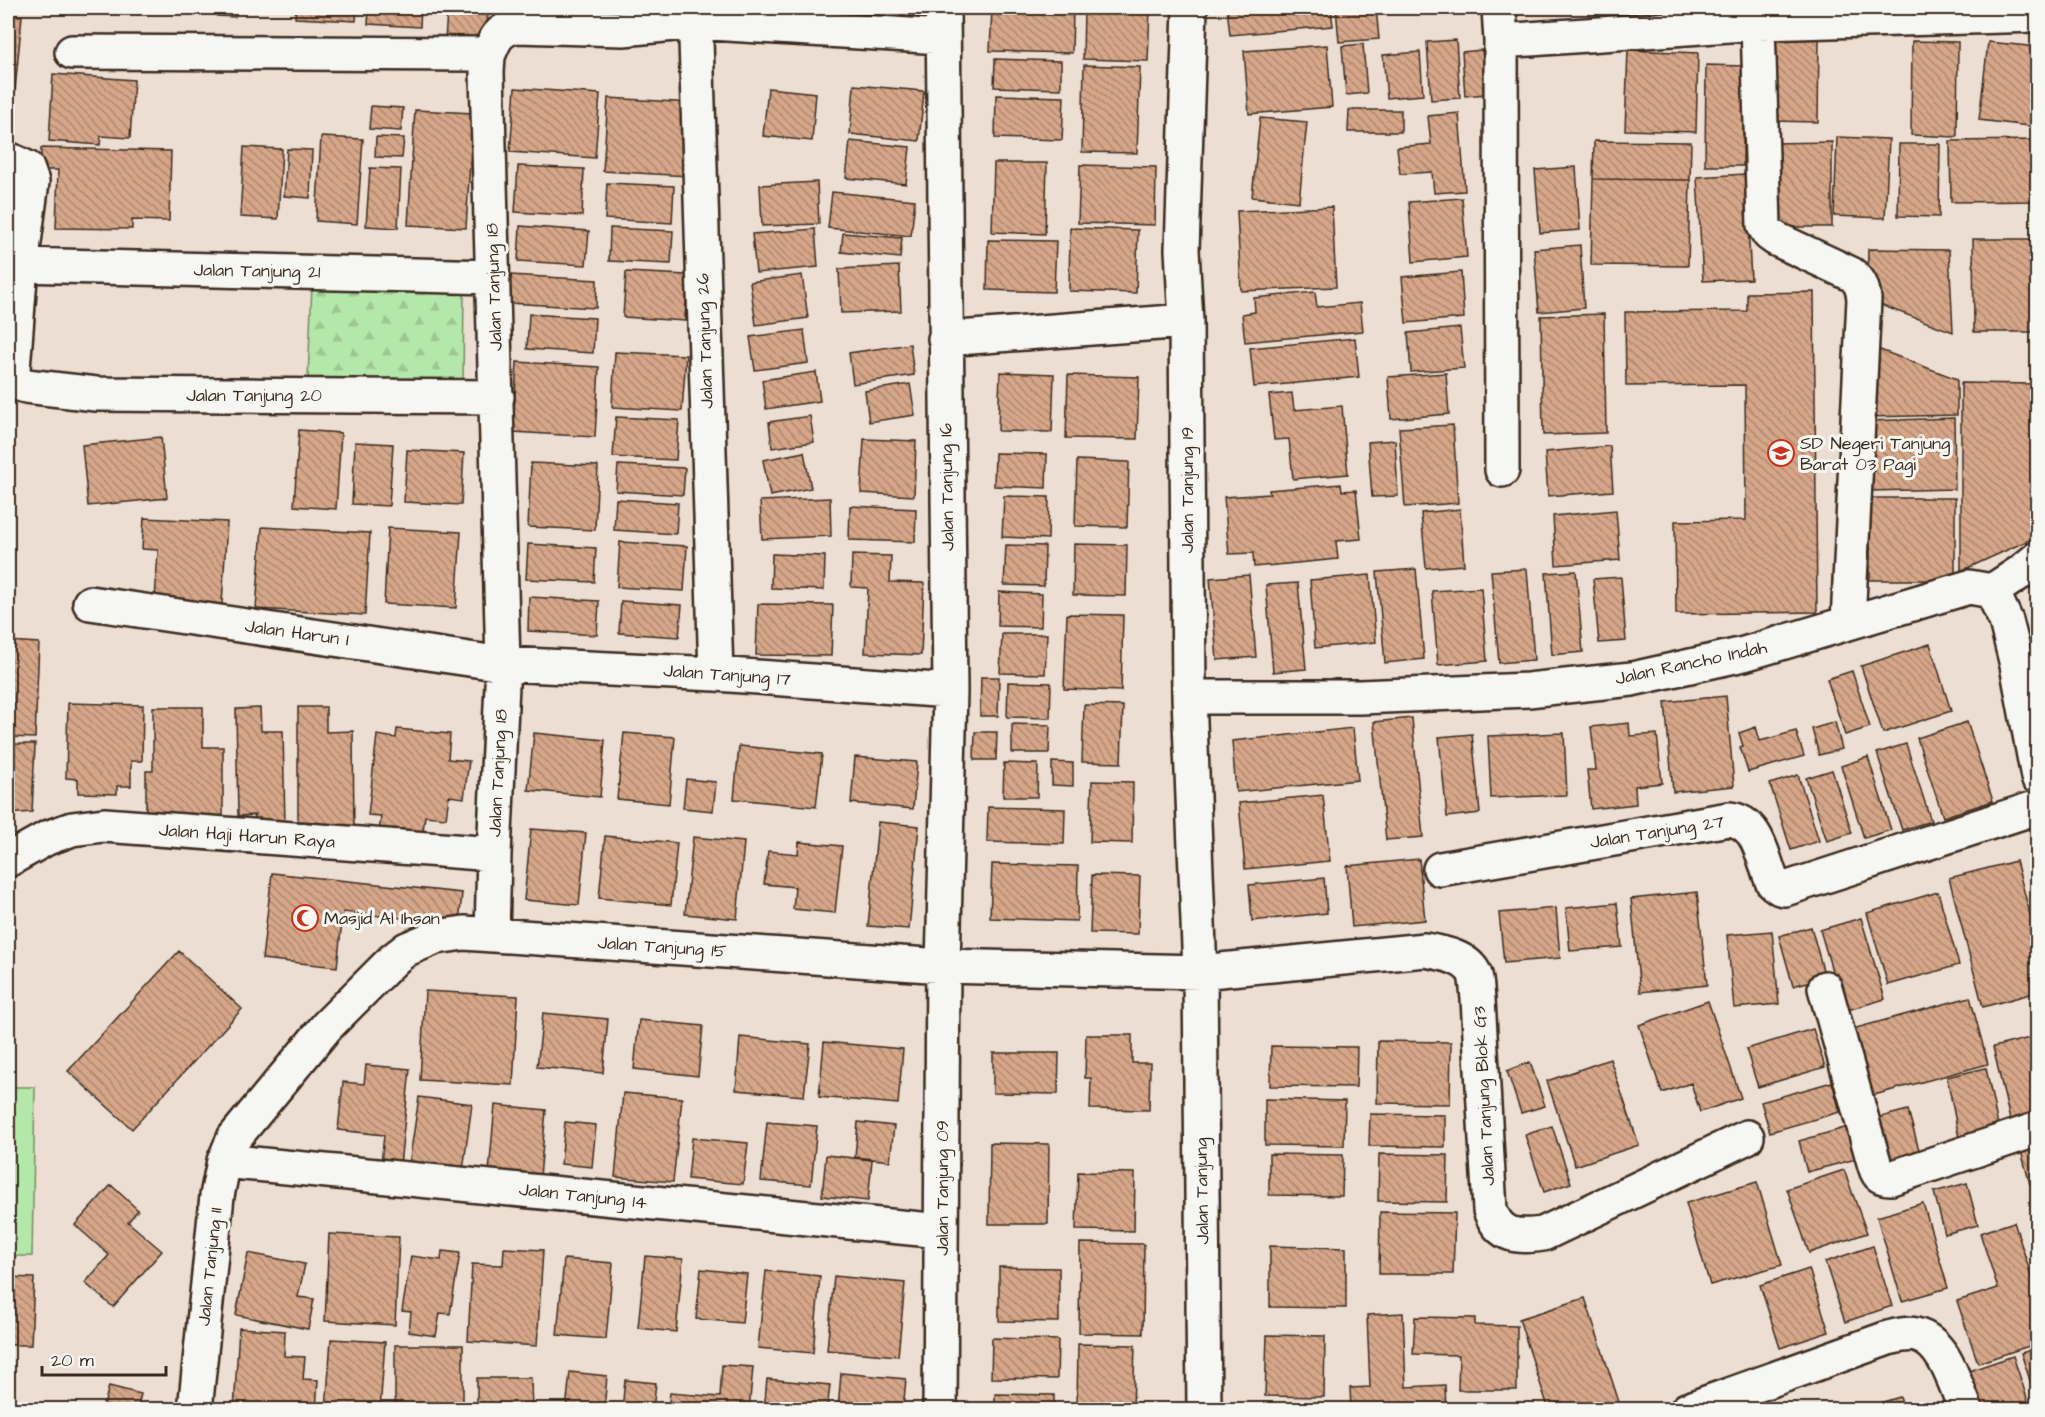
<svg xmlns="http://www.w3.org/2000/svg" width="2045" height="1417" font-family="'Architects Daughter',sans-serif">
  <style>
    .forest { fill: url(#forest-firs); stroke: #788964; stroke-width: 1.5 }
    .green { fill: #b4e8aa; stroke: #788964; stroke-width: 1.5 }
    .building { fill: url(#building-back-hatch); stroke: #3b2a1e; stroke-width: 1.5 }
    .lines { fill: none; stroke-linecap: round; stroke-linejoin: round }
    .street-casing { stroke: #3b2a1e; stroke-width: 38 }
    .street { stroke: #f6f6f2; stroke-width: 33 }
    .labels { text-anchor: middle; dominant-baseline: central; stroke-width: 6; stroke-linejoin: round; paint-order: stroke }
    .street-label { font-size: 18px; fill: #3b2a1e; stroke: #f6f6f2 }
    .poi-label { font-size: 18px; fill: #3b2a1e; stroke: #f6f6f2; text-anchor: start }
  </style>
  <defs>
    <pattern id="forest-firs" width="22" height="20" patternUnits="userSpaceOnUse" patternTransform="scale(1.5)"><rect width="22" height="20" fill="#b4e8aa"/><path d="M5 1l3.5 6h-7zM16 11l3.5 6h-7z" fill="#9cc792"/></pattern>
    <pattern id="building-back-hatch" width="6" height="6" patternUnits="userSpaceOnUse" patternTransform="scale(1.5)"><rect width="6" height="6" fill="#d6a689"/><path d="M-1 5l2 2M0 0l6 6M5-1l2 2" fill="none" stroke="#af876f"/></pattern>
  </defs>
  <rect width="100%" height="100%" fill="#ecded2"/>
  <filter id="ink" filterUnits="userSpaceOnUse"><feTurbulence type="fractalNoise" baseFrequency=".0167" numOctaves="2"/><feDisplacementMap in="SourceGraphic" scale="12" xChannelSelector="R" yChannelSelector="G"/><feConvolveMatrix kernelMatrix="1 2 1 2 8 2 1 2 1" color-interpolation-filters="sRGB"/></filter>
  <g filter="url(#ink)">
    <path class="forest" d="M312,286L464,287L463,383L308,378Z"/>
    <path class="green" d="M8,1087H35L32,1256H8Z"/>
    <path class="building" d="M218,8H236L235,17L217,16Z
      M296,8H357L356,21L295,18Z
      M369,8H421L420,27L368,24Z
      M762,8H832L830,21L761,14Z
      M867,8H922V16L867,15Z
      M992,8H1073L1072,53L990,51Z
      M1084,8H1150L1148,61L1083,59Z
      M1227,8H1331L1333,26L1230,35Z
      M1336,8H1376L1379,39L1339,42Z
      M1541,8H1597V10H1541Z
      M1609,8H1681L1680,16L1608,13Z
      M447,11L488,14L486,43L445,41Z
      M8,15L22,16L13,111L8,110Z
      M1768,36H1819L1818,122L1766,121Z
      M1456,40L1460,98L1431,100L1427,42Z
      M1912,41L1958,42L1957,137L1911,135Z
      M1988,42L2038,47L2037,127L1979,120Z
      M1363,44L1367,93L1346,95L1342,46Z
      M1327,45L1332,107L1249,114L1244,51Z
      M1482,50L1486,94L1465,96L1462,52Z
      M1628,50L1698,53L1696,132L1625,130Z
      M1420,52L1423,95L1387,98L1383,55Z
      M995,59L1061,61V89L994,87Z
      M1084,65L1140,67L1137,153L1082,152Z
      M1706,65L1744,66L1743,166H1705Z
      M53,74L134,80L130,138L101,136L100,145L49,141Z
      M854,85L924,91L919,141L850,134Z
      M515,88L600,94L595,158L510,152Z
      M768,88L816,93L812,141L763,136Z
      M996,95L1064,97L1062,140L995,138Z
      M608,98L692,103L688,176L603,171Z
      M371,106L403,108L401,131L369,129Z
      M415,110L473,113L466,228L408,225Z
      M1349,110H1401V132H1348Z
      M1459,113L1465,191L1434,193L1432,172L1400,174L1397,147L1431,144L1428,116Z
      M1260,118L1307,122L1299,202L1252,197Z
      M321,137L363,139L357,224L316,221Z
      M376,137L404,138L402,158L375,157Z
      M1837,137L1889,139L1885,218L1834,216Z
      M2038,140V201L1951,202L1950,141Z
      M850,141L910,147L906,184L846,178Z
      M1594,141L1691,142L1690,180L1593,179Z
      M1832,142V227H1770L1769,143Z
      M1899,144H1940L1939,217L1898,216Z
      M244,147L282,149L278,219L240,217Z
      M41,148L171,151L169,221L132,220V229L56,228L58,170H41Z
      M287,149L312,150L310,198L284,196Z
      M994,163H1047L1045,234L992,232Z
      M1080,165L1156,167L1155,225L1078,223Z
      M518,166L584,169L582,216L515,212Z
      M1576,167L1580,230L1540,233L1535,170Z
      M370,168L401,169L398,228L366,226Z
      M1745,174L1751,279L1703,281L1697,177Z
      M1593,179L1690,180L1688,266L1591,265Z
      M817,182L819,224L762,226L760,185Z
      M607,183L674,186L672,223L605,219Z
      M832,192L915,200L911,236L828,228Z
      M1462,198L1467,257L1413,262L1409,202Z
      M1332,207L1336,287L1241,291L1237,211Z
      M520,226L589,231L586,265L518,261Z
      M610,228L673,231L671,264L609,261Z
      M1070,228L1138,230L1136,293L1069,291Z
      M815,229L818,267L756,273L752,234Z
      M843,233L902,238L900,258L841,252Z
      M1973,239H2038V332H1974Z
      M988,240L1056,241L1054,292L987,290Z
      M1580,245L1584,308L1539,312L1534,249Z
      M1868,249L1949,250L1953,332L1867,300Z
      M899,266L901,311L841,313L839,269Z
      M626,272L687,275L685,321L623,317Z
      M1461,272L1464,318L1406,323L1402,277Z
      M510,275L597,280L596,308L508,303Z
      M802,275L808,318L756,325L750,282Z
      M1315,292L1317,307L1360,303L1363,331L1245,342L1242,314L1255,312L1254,298Z
      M1814,292L1817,612L1676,614L1675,521L1746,520L1745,385L1626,386L1625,312L1747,311V293Z
      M529,314L595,318L593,353L527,349Z
      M1604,314L1606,433L1543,435L1541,316Z
      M1460,328L1464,368L1411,372L1408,333Z
      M804,330L808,363L755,370L750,337Z
      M1355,338L1359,377L1254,387L1250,348Z
      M910,344L914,375L853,384L849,353Z
      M1867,345L1957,379V415L1867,417Z
      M615,352L686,355L682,411L612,407Z
      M517,362L599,367L595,437L513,432Z
      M816,372L820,401L766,409L762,380Z
      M1000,372L1054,374L1052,432L998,431Z
      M1446,373L1449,414L1391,419L1388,377Z
      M1068,375L1139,377L1137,439L1066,438Z
      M1961,383L2038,384V536L1961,571Z
      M910,384L915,415L869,422L865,391Z
      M1292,393L1294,410L1342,406L1348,474L1293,479L1289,439L1274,440L1269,395Z
      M810,416L814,442L772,448L769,422Z
      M616,417L679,420L676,460L613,457Z
      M1954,418L1955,489L1869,491L1867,421Z
      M1453,425L1458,503L1405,507L1399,428Z
      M299,430L341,433L336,509L294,506Z
      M161,437L167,498L88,506L82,445Z
      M864,439L916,441L914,496L861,493Z
      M1395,440L1398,496L1372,497L1368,442Z
      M355,442L393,444L389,506L352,504Z
      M1610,446L1613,491L1548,496L1545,452Z
      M407,450L464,453L461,505L404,502Z
      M804,452L811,488L770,496L763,460Z
      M995,453L1047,454L1046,488L994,486Z
      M1077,460L1129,462L1127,527L1075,526Z
      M531,463L598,466L595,530L528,527Z
      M618,465L685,468L683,495L616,491Z
      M1341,484L1342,491L1356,490L1361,539L1336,541L1338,559L1254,567L1253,553L1229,554L1224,497L1270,494L1269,490Z
      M1004,496L1049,497L1048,539L1002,537Z
      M830,498L831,536L762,539L760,501Z
      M1870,498H1955V580H1870Z
      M616,499L678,503L676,534L614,530Z
      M850,506L916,509L915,542L849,540Z
      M1460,509L1464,565L1426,568L1421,513Z
      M1616,510L1620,560L1556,565L1553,516Z
      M144,518L227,522L222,604L155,601L158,550L142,549Z
      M262,527L370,533L365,615L256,609Z
      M388,528L461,532L456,608L384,604Z
      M620,542L687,546L684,591L617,587Z
      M528,544L596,548L594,582L526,579Z
      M1074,544L1127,545L1126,596L1073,595Z
      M1006,545L1045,546L1044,586L1004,585Z
      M772,554L825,556L824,590L771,588Z
      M852,555L891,556L890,582L924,583L921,655L865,653L868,588L851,587Z
      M1416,569L1424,659L1385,663L1377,572Z
      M1527,569L1534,660L1499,663L1491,571Z
      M1576,571L1583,652L1552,655L1546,573Z
      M1249,575L1256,657L1217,660L1210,578Z
      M1370,575L1376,642L1315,648L1310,580Z
      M1621,577L1626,641L1599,643L1593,579Z
      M1298,583L1306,669L1273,672L1266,585Z
      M1481,588L1487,661L1438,665L1432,591Z
      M999,592L1042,594L1041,627L998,626Z
      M529,597L599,601L597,635L528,631Z
      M621,601L682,605L679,637L619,633Z
      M758,604L833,605L831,656L756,655Z
      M1067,614L1123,615L1121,691L1064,689Z
      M1002,634H1047L1045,674L1000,673Z
      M8,641L39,643L35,738L8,737Z
      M1930,644L1951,711L1883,733L1861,666Z
      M1852,671L1870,727L1845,735L1827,679Z
      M981,677H999L998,716H980Z
      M1008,682L1051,683L1050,718L1007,717Z
      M1726,696L1734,786L1673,792L1665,702Z
      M68,703L143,705L142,761H131V786H117V794L78,793V779L66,778Z
      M1084,705L1123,706L1121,763L1082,762Z
      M153,707H203V747H223V816L146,817V771H153Z
      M298,707H326V732L353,731L354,829H316V822L298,821Z
      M260,708L261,731H283L285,826L255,827V815L238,816L236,709Z
      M1412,718L1423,837L1386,840L1374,722Z
      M1835,722L1842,749L1819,755L1812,729Z
      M1967,722L1993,801L1943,817L1917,738Z
      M1629,723L1630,736L1657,734L1662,783L1635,786L1636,804L1591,809L1587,770H1596L1591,727Z
      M1012,724L1050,725L1049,753H1012Z
      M1756,727L1760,741L1796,731L1804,756L1748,772L1740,747L1743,746L1739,733Z
      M1353,728L1358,780L1236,792L1232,741Z
      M397,729L450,734L448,759L469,761L464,798L449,796L446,818L425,816L422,838L379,833L381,816L368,815L377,735L396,738Z
      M975,732H997L996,760H974Z
      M534,733L605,740L600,797L528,790Z
      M624,733L675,737L669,804L617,799Z
      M1564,733L1567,795L1491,798L1488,736Z
      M1472,734L1480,813L1447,817L1439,737Z
      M8,744H35L32,812L8,814Z
      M1906,744L1931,821L1902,830L1877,753Z
      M739,746L822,754L816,807L734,799Z
      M855,757L917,762L913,809L851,803Z
      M1868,757L1891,830L1864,838L1841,766Z
      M1052,762L1073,763V786L1052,785Z
      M1004,763L1038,764L1037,797H1003Z
      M1832,770L1852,833L1827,841L1806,778Z
      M1798,775L1819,841L1791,850L1770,784Z
      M686,779L716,782L713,811L683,808Z
      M1092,781L1133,782L1132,843L1090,842Z
      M1323,795L1330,861L1245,869L1239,803Z
      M988,807L1065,809L1064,844L987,842Z
      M878,822L919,826L909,929L868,926Z
      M531,829L586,833L579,905L524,900Z
      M605,836L677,843L671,905L599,898Z
      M693,837L744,842L737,919L685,914Z
      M799,842L842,846L835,913L793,909L795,887L764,884L768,851L798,854Z
      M1419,859L1425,920L1352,927L1347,866Z
      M2016,861L2038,944V992L1983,1007L1949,878Z
      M992,864L1078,866L1077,921L990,918Z
      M272,873L462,893L459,924L343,912L337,967L262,959Z
      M1092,875L1140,876L1138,934L1090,933Z
      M1324,878L1327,913L1252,921L1249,885Z
      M1697,892L1707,985L1640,992L1631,899Z
      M1938,892L1959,965L1888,985L1867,913Z
      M1617,903L1622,947L1570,951L1566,908Z
      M1556,908L1560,958L1504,963L1499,913Z
      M1861,918L1885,999L1844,1011L1820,930Z
      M1811,927L1825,977L1793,986L1779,936Z
      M1772,931L1779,1004L1734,1008L1727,935Z
      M179,951L242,1009L132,1129L68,1071Z
      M425,991L518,996L513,1085L420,1080Z
      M1970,997L1988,1064L1863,1098L1845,1031Z
      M1708,1001L1741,1098L1700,1112L1691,1083L1662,1093L1639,1025Z
      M543,1013L608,1019L603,1073L537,1067Z
      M639,1020L703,1026L698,1076L634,1069Z
      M1813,1029L1825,1067L1758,1087L1746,1049Z
      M1086,1035H1132V1063H1150L1149,1110L1090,1109L1091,1078H1085Z
      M2038,1036V1118L2011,1124L1993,1047Z
      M740,1037L810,1044L804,1096L736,1090Z
      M1378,1041L1451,1042L1450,1104L1377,1103Z
      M824,1042L903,1049L898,1104L819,1097Z
      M1271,1046L1357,1047L1356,1087L1270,1086Z
      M993,1053H1059L1058,1094L993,1093Z
      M1610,1059L1639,1145L1575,1166L1547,1081Z
      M1530,1062L1545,1106L1521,1113L1507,1071Z
      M366,1065L410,1069L400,1165L381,1163L384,1135L338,1130L343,1082L364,1084Z
      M1986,1068L2000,1135L1960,1143L1947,1077Z
      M1832,1082L1840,1112L1770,1132L1761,1102Z
      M623,1093L682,1098L673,1182L615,1177Z
      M419,1097L472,1104L462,1178L408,1171Z
      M1265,1099L1345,1101L1344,1146L1265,1145Z
      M495,1105L546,1110L540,1177L489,1172Z
      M1908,1110L1922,1161L1890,1169L1877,1118Z
      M1370,1114L1445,1115V1147L1369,1146Z
      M565,1122L596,1125L592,1167L561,1164Z
      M767,1122L817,1126L811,1185L761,1181Z
      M858,1122L894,1126L890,1161L855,1157Z
      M1552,1126L1571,1183L1544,1192L1525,1135Z
      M1848,1127L1856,1159L1807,1172L1799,1141Z
      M692,1138L748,1143L743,1184L688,1179Z
      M2038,1139V1182L2030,1184L2019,1144Z
      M990,1143L1049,1144L1048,1224H989Z
      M1269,1154L1343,1155L1342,1196L1269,1195Z
      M1379,1154L1448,1155L1447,1202L1378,1201Z
      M826,1155L872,1160L868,1201L822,1196Z
      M1844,1170L1867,1233L1809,1253L1787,1189Z
      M1078,1172L1135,1173L1134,1231L1076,1230Z
      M1757,1182L1782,1265L1710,1285L1686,1203Z
      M1967,1183L1978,1225L1945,1234L1934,1192Z
      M111,1185L138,1210L128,1222L162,1251L113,1307L85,1283L109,1255L75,1225Z
      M1923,1203L1948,1288L1902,1301L1877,1217Z
      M1380,1212L1455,1213L1453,1274H1379Z
      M2014,1222L2032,1278L2038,1276V1343L1978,1363L1957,1301L1998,1288L1980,1233Z
      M329,1234L399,1237L395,1325L325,1321Z
      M1080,1243L1144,1244L1143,1334L1079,1333Z
      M1270,1246L1346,1248V1308L1270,1307Z
      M1873,1246L1892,1306L1845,1322L1825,1262Z
      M504,1248L543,1250L537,1346L468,1341L472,1264L503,1265Z
      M442,1251L460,1253L450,1314L440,1313L436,1336L409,1332L411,1312L402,1311L411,1256L441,1260Z
      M248,1253L305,1264L298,1297L314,1299L308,1329L236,1315Z
      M645,1256L683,1259L676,1332L638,1328Z
      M564,1259L613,1263L606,1339L557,1335Z
      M999,1267L1059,1268V1322L999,1321Z
      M701,1269L747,1274L742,1323L696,1319Z
      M1809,1269L1829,1332L1780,1348L1760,1285Z
      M766,1271L820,1276L813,1353L758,1348Z
      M834,1276L905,1283L898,1356L827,1350Z
      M8,1277L34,1278L31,1345H8Z
      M1585,1298L1620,1405L1606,1410H1549L1519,1319Z
      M1403,1313L1406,1387L1445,1385L1446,1410H1351L1350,1388L1370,1387L1367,1315Z
      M1415,1317L1475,1318V1325L1517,1326V1390H1458L1459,1355L1413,1354Z
      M239,1328L285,1331L284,1356L305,1357L303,1379L318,1380L316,1410H234Z
      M1267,1335L1325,1336L1324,1397L1265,1396Z
      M992,1338L1058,1340L1057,1379L991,1378Z
      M331,1339L385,1342L380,1410H326Z
      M1078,1344L1135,1345L1133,1410H1077Z
      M395,1345H463V1410H395Z
      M2038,1348V1405L2021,1353Z
      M2013,1356L2031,1410H1979L1966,1372Z
      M722,1365L753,1367L749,1410H668L670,1393L720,1397Z
      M570,1372L607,1376L604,1410H566Z
      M841,1373L906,1379L903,1410H838Z
      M477,1378H531L532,1410H477Z
      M767,1379L830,1385L827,1410H764Z
      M625,1380L656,1383L653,1410H622Z
      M109,1386L141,1394L137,1410H103Z
      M995,1394L1054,1395V1410H995Z
      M1900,1397L1904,1410H1877L1876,1404Z
      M1262,1405L1327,1406V1410H1262Z"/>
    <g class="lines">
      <defs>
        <path id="street" d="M695,8L716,674
          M1190,8L1182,250L1186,321L1189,697L1200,972L1204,1410
          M1499,8L1501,41L1758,23L2038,15
          M1760,8L1758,23L1764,226L1769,234L1776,239L1851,274C1860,280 1863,288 1864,299L1848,622
          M1501,41L1502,470
          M72,52L477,54L488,56L487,72L503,664L494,854L492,935
          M488,56C495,39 497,31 516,26L623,29L695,22L942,37
          M8,159L27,168L32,182L21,265L12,382
          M21,265L493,277
          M945,339L1186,321
          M8,381L26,386L96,394L497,397
          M1992,591L2021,572L2038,558
          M90,603L503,664L716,674L950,691
          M1189,697H1360L1528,690L1632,679L1744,654L1969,587L1992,591L2006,621L2017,665L2038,777
          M8,860L47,838L72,829L104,825L494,854
          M1440,869L1729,819C1760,822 1762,859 1773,883L1780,888L1785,889L2038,807
          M1825,988L1875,1166C1878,1176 1881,1178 1891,1178L2038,1129
          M224,1161L941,1231
          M195,1410L217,1196L224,1161L234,1138L327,1026L394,959L407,949L436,937L464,933L943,966L1200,972L1425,950C1442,953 1468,957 1475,975C1477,982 1477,991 1478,999L1490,1210C1500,1238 1518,1237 1543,1234L1747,1137
          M940,1410L943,966L950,691L943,8
          M1687,1410L1888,1338C1897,1336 1907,1333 1916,1335C1945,1342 1955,1385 1966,1410"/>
      </defs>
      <use href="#street" class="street-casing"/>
      <use href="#street" class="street"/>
    </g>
  </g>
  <defs>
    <symbol id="school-ring" viewBox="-11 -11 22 22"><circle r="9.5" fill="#f6f6f2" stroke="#c8321e" stroke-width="1.5"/><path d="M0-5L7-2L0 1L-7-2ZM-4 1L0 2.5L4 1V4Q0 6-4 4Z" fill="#c8321e"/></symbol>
    <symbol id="mosque-ring" viewBox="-11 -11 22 22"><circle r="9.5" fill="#f6f6f2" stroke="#c8321e" stroke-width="1.5"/><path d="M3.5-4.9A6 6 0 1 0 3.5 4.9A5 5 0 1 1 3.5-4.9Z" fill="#c8321e"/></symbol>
  </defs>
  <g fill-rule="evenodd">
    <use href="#school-ring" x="1766" y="438" width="30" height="30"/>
    <use href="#mosque-ring" x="290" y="903" width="30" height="30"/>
  </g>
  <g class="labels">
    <g class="street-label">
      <text transform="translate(257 271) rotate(1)">Jalan Tanjung 21</text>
      <text transform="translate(494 287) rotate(-92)">Jalan Tanjung 18</text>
      <text transform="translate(705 341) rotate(-92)">Jalan Tanjung 26</text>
      <text x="254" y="395">Jalan Tanjung 20</text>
      <text transform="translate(947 487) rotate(-91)">Jalan Tanjung 16</text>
      <text transform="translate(1187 490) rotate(-90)">Jalan Tanjung 19</text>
      <text transform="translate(297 633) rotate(8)">Jalan Harun I</text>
      <text transform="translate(1691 663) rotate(-12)">Jalan Rancho Indah</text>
      <text transform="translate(727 675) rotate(4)">Jalan Tanjung 17</text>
      <text transform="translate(498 773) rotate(-87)">Jalan Tanjung 18</text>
      <text transform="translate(1657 832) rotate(-9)">Jalan Tanjung 27</text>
      <text transform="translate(247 836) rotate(4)">Jalan Haji Harun Raya</text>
      <text transform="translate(662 947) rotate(4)">Jalan Tanjung 15</text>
      <text transform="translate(1484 1096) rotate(-93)">Jalan Tanjung Blok G3</text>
      <text transform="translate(942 1188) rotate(-90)">Jalan Tanjung 09</text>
      <text transform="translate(1202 1191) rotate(-91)">Jalan Tanjung</text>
      <text transform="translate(583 1196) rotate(6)">Jalan Tanjung 14</text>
      <text transform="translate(210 1267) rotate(-84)">Jalan Tanjung 11</text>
    </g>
    <g class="poi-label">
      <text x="1800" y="443">SD Negeri Tanjung<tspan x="1800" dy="21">Barat 03 Pagi</tspan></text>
      <text x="324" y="918">Masjid Al Ihsan</text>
    </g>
  </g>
  <rect width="2045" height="1417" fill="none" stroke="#f6f6f2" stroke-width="30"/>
  <rect x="15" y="15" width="2015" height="1387" fill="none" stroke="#3b2a1e" stroke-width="2" filter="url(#ink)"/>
  <path d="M42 1366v9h124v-9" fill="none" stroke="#3b2a1e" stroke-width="3"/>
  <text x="51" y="1366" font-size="18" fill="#3b2a1e" stroke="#f6f6f2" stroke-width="4.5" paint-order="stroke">20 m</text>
</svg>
